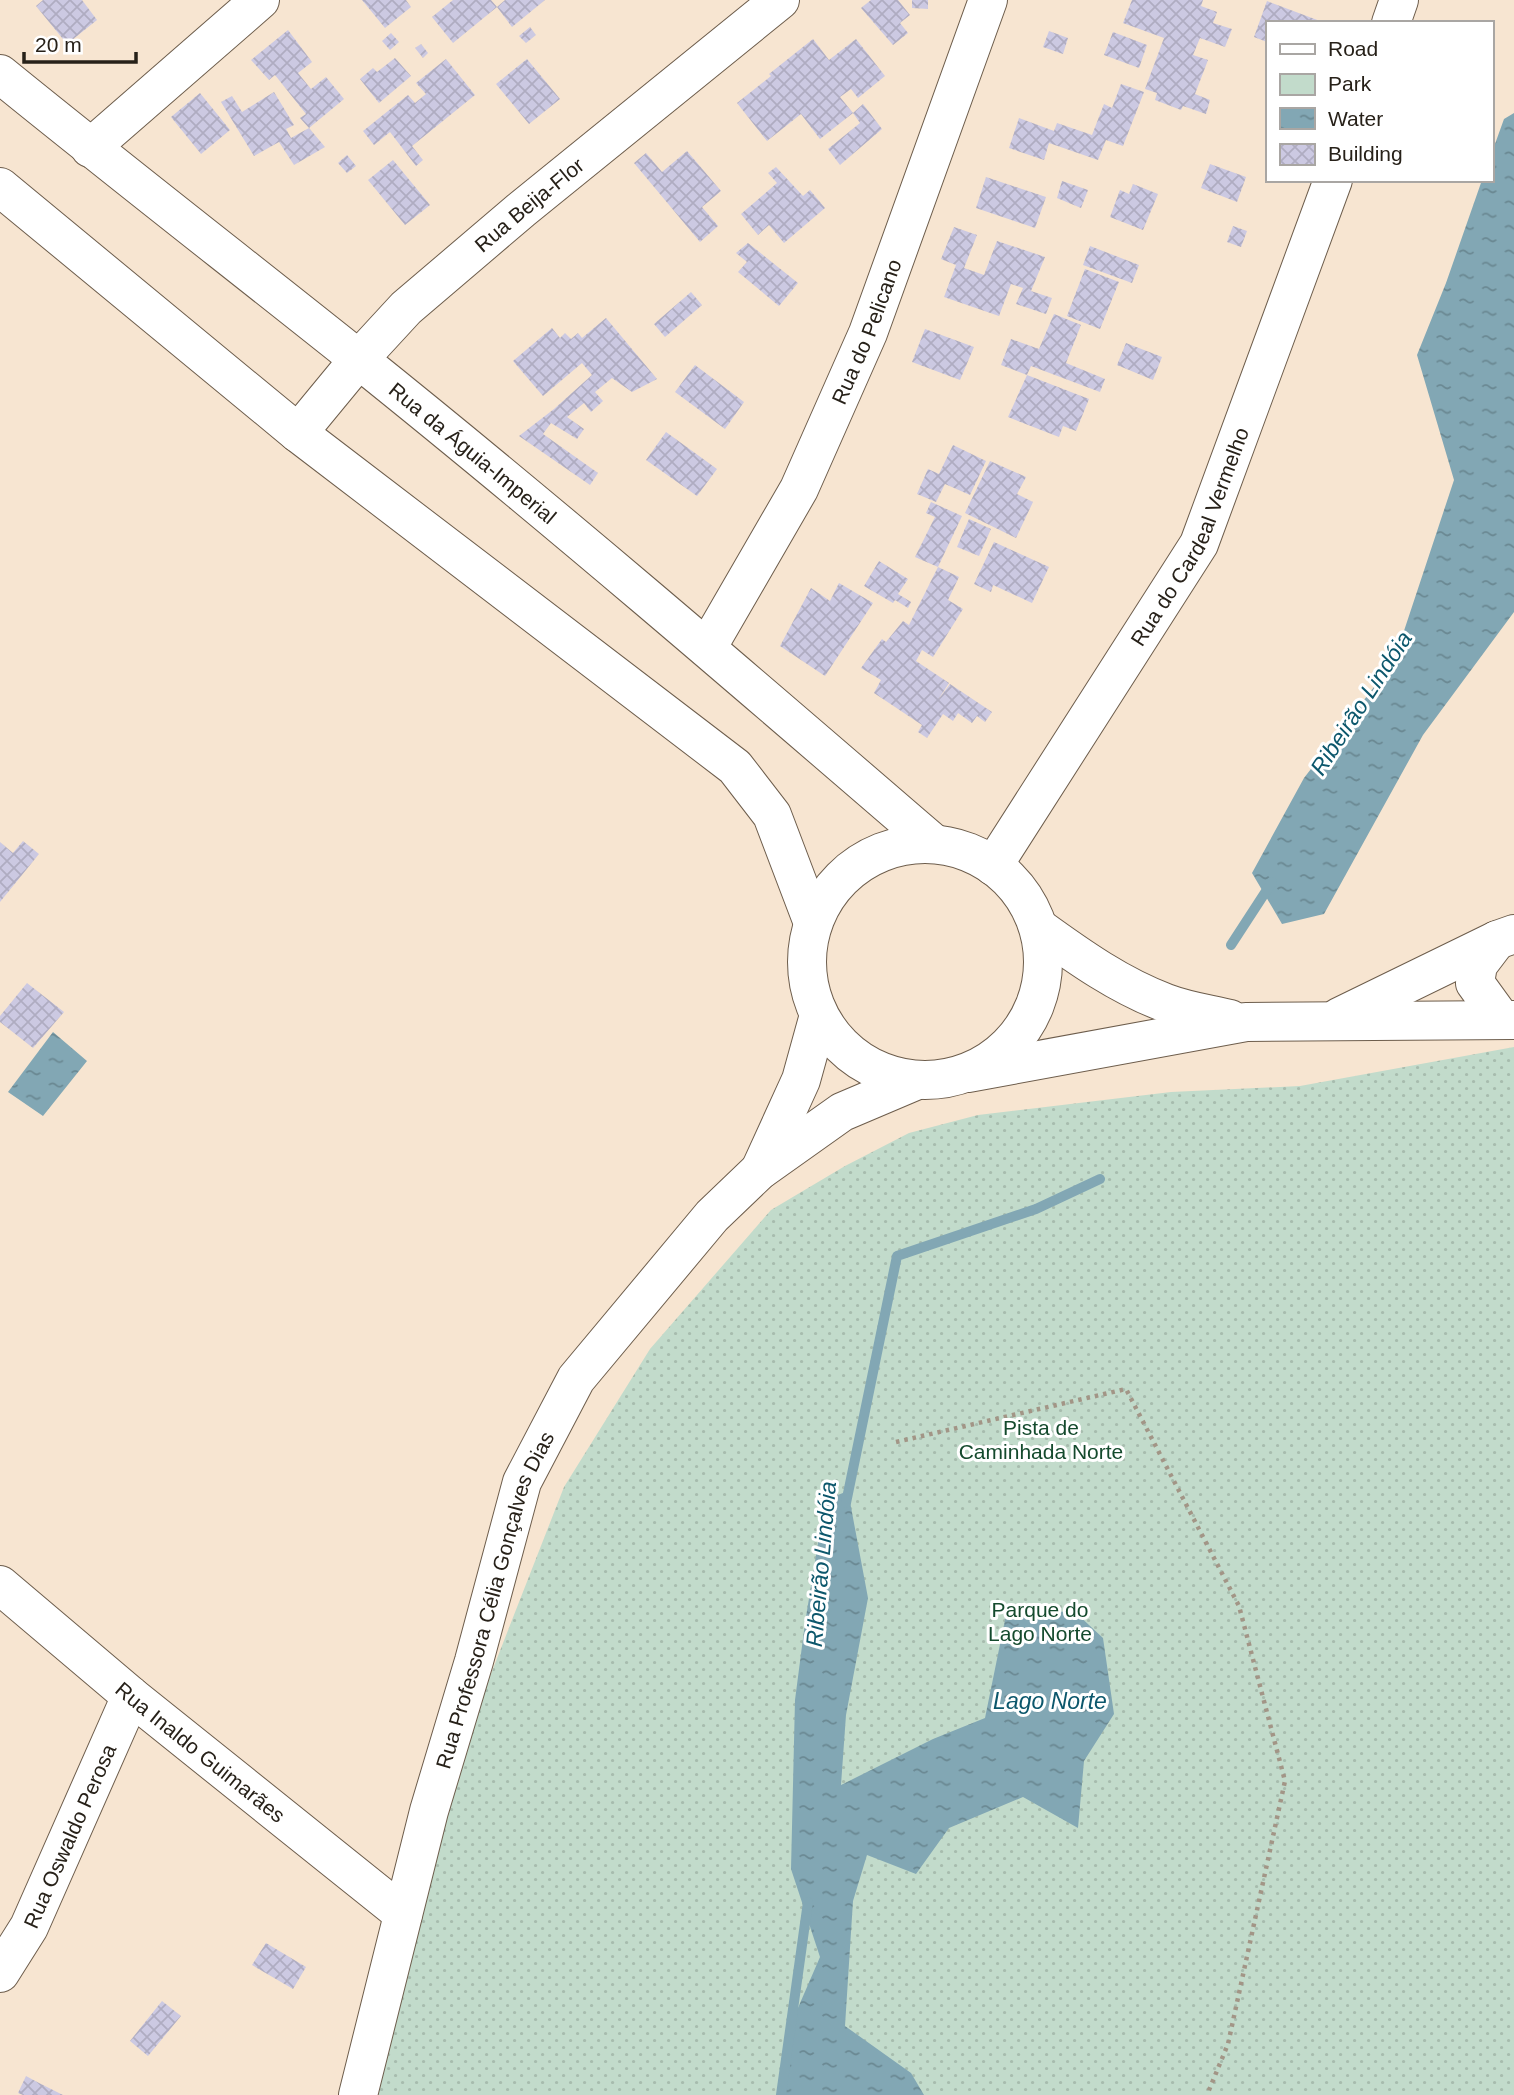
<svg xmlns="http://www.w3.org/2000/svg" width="1514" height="2095" font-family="Helvetica,sans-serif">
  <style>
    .green { fill: url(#green-dots) }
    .water { fill: url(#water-ripples) }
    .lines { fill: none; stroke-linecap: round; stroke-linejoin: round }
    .stream { stroke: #82a7b4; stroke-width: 10 }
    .building { fill: url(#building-cross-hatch) }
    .street-casing { stroke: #6d5d4c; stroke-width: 40 }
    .secondary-casing { stroke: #6d5d4c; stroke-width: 40 }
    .path { stroke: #a29586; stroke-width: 4.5; stroke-dasharray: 3.5 5; stroke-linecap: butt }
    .street { stroke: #fff; stroke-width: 38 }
    .secondary { stroke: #fff; stroke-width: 38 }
    .labels { text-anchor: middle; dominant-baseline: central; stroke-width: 6; stroke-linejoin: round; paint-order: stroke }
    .street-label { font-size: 21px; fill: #272119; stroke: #fff }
    .park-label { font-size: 21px; fill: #144a2d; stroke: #fff }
    .water-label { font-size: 23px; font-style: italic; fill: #0c576c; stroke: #fff }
  </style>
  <defs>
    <pattern id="green-dots" width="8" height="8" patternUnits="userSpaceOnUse" patternTransform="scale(1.75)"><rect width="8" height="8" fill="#c2dbcb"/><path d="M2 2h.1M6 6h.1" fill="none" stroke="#a7bcae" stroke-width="1.8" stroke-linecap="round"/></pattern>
    <pattern id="water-ripples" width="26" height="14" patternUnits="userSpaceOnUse" patternTransform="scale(1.75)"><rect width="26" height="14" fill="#82a7b4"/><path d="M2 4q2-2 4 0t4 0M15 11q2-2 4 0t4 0" fill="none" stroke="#6a8892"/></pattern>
    <pattern id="building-cross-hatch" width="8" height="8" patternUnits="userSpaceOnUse" patternTransform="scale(1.75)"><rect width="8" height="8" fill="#ccc9e2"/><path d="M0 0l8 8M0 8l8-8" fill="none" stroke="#afacc1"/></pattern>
  </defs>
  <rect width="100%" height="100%" fill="#f7e5d1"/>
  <path class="green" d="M1514,1047V2095H371L413,1916L487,1684L564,1487L650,1349L771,1210L845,1166L909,1133L978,1115L1171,1092L1300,1086Z"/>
  <path class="water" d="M1514,113V612L1423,735L1324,914L1282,924L1252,873L1304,778L1394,661L1454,480L1417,355L1446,283L1482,180H1491V155L1504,119Z
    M53,1032L87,1061L43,1116L8,1092Z
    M848,1491L868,1598L846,1715L841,1785L933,1739L985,1718L1007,1610L1075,1612L1103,1638L1114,1714L1084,1761L1078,1828L1023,1797L949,1828L916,1874L867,1855L853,1901L845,2026L911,2073L924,2095H784L791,2024L820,1957L791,1869L795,1700L805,1623L825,1500Z"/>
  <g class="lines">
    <path class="stream" d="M1231,945L1272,882
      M846,1503L897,1256L1036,1209L1100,1179
      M781,2095L808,1902"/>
  </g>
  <path class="building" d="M43,0H82L97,20L67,44L36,6Z
    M362,0H406L411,7L385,28Z
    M453,0H491L497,7L453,43L432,17Z
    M505,0H545L512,27L497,7Z
    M871,0H898L910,15L900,23L908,33L893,45L861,8Z
    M912,0H928V9L912,8Z
    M1132,0H1203L1201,6L1217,12L1213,23L1232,29L1225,47L1200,38L1193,55L1208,60L1195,94L1210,100L1206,114L1183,106L1181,110L1155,100L1157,93L1145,89L1164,38L1123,23Z
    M1267,1L1320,21V23H1267V42L1254,37Z
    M530,27L536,35L526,43L519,36Z
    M288,30L312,62L298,73L311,89L326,77L344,99L309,128L300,118L306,114L275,75L269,80L251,60Z
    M1049,31L1068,38L1063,54L1043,47Z
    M1113,32L1147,45L1139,68L1104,55Z
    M391,33L399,42L390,50L382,41Z
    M813,39L829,60L856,39L885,76L858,98L851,89L840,97L853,113L820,139L801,114L767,141L737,103L771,76L769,74Z
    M421,44L428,53L423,58L415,48Z
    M395,58L411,76L379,103L360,79L373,68L377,72Z
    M446,59L475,95L412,146L423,160L416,166L390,132L374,145L363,131L408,95L415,103L426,94L416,83Z
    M527,59L560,99L529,124L496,84Z
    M1121,84L1144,92L1123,146L1106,140L1098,160L1049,143L1044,160L1009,148L1019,118L1054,131L1057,123L1092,135L1104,104L1112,108Z
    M274,92L294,125L286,129L291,138L309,128L325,147L294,165L279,142L254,156L221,102L232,96L242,112Z
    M200,93L230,130L201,154L171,117Z
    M863,104L882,129L840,165L828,149L860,123L853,113Z
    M687,151L721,191L702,207L718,226L700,242L634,163L646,153L662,172Z
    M347,155L356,166L347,173L338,163Z
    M393,160L430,205L405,225L368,180Z
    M1210,164L1246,177L1237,202L1201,188Z
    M776,167L803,196L810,190L825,208L784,243L769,225L758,235L741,214L777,183L768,173Z
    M986,177L1046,197L1035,228L976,208Z
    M1062,181L1088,190L1081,208L1057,198Z
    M1133,184L1158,194L1143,230L1110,217L1120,190L1129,194Z
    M1233,226L1247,231L1241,247L1227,242Z
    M954,227L977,235L964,268L984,275L997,241L1045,257L1031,291L1052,298L1046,314L1016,304L1023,288L1011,284L999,316L944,297L956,265L941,259Z
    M748,243L798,283L779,306L738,272L747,262L736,253Z
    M1090,246L1139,265L1132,283L1083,265Z
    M1085,269L1119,282L1100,329L1067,316Z
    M691,292L702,305L665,337L654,324Z
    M1054,314L1081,325L1066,363L1105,379L1100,392L1031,366L1027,375L1001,365L1011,339L1039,349Z
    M606,318L657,379L632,392L612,378L595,392L603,401L591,412L584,403L567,417L584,429L577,439L551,423L543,434L598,473L590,485L519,436L554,409L592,375L582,363L543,396L513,361L552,328L560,338L565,333L571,339L578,333L582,338Z
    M925,329L974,347L960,380L912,362Z
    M1126,343L1162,357L1153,380L1117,365Z
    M695,365L744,402L725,429L675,392Z
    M1027,375L1089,399L1076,431L1063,426L1059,437L1008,417Z
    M666,432L717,469L697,496L646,460Z
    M953,445L986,461L970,495L945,484L936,502L917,494L928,469L939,474Z
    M990,461L1026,477L1017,494L1033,502L1016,538L965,513Z
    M931,502L962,516L938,567L915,557L935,517L926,513Z
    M969,519L991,529L979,556L957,547Z
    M994,542L1049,567L1032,603L993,585L991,592L974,584Z
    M879,561L908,579L898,594L911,602L908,608L895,600L893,603L864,586Z
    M938,567L959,577L948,600L963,609L933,657L922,650L916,661L949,683L938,700L950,684L992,712L985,722L977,716L972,723L958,713L953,721L943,714L927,738L918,732L922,725L874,693L881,680L861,668L882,639L886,642L903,621L909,625Z
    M839,583L873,603L825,676L780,646L811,588L830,601Z
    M23,841L39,854L0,902V842L13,853Z
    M27,983L64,1012L33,1048L0,1022V1016Z
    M266,1943L306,1967L293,1989L252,1965Z
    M162,2001L181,2016L148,2056L130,2041Z
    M26,2076L39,2083L63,2095H23L18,2093Z"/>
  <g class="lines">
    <defs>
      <g id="street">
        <path d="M90,148L260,0"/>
        <path id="s1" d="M298,433L359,359L406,308L521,210L780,0"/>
        <path id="s2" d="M707,648L799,489L868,333L988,0"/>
        <path d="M1039,928C1079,957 1120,986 1166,1003C1187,1011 1209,1014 1230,1019"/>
        <path d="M1497,940L1478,965L1475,983L1501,1019"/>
        <path d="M1339,1017L1497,940L1514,934"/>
        <path d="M968,1073L1246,1022L1514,1020"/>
        <path id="s3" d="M0,1585L131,1696L403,1914"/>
        <path id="s4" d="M0,1973L29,1927L131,1696"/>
      </g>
      <g id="secondary">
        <path d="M1391,23L1399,0"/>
        <path id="s5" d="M0,74C118,170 238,263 357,358C553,515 743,679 933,843"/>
        <path d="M0,187L298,433L735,767L772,815L813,923"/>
        <circle cx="925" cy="962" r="118"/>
        <path id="s6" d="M993,866L1199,544L1333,180"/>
        <path d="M760,1170L801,1080L819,1015"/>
        <path id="s7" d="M358,2095L429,1811L474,1661L522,1482L576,1379L712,1216L759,1171L842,1112L915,1081"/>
      </g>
    </defs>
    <use href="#street" class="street-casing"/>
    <use href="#secondary" class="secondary-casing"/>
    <path class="path" d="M896,1442L1126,1389L1239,1606L1285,1781L1228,2044L1207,2095"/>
    <use href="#street" class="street"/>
    <use href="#secondary" class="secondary"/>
  </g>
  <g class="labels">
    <g class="street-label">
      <text stroke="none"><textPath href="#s1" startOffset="326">Rua Beija-Flor</textPath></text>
      <text stroke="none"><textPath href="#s2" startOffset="355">Rua do Pelicano</textPath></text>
      <text stroke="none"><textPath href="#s5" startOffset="606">Rua da Águia-Imperial</textPath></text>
      <text stroke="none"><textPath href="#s6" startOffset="385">Rua do Cardeal Vermelho</textPath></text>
      <text stroke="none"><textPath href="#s7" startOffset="514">Rua Professora Célia Gonçalves Dias</textPath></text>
      <text stroke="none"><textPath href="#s3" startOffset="261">Rua Inaldo Guimarães</textPath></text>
      <text stroke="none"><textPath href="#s4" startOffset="154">Rua Oswaldo Perosa</textPath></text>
    </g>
    <g class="park-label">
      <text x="1041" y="1427">Pista de<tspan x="1041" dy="24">Caminhada Norte</tspan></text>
      <text x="1040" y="1609">Parque do<tspan x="1040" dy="24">Lago Norte</tspan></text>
    </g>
    <g class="water-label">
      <text transform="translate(1361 703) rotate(-57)">Ribeirão Lindóia</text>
      <text transform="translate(821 1564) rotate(-85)">Ribeirão Lindóia</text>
      <text x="1050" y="1701">Lago Norte</text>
    </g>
  </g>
  <rect x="1266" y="21" width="228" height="161" fill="#ffffff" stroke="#a9a6a3" stroke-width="2"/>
  <rect x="1280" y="44" width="35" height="10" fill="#ffffff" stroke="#a9a6a3" stroke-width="2"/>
  <text x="1328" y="56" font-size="21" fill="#272119">Road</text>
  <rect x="1280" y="74" width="35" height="21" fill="#c2dbcb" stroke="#a9a6a3" stroke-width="2"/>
  <text x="1328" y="91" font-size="21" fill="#272119">Park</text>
  <rect x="1280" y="108" width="35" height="21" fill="url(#water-ripples)" stroke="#a9a6a3" stroke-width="2"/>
  <text x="1328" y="126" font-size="21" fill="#272119">Water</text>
  <rect x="1280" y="144" width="35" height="21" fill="url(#building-cross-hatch)" stroke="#a9a6a3" stroke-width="2"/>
  <text x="1328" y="161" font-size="21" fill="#272119">Building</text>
  <path d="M24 52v10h112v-10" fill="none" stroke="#272119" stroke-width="3.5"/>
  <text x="35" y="52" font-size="21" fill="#272119" stroke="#ffffff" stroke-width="5" paint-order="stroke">20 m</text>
</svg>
